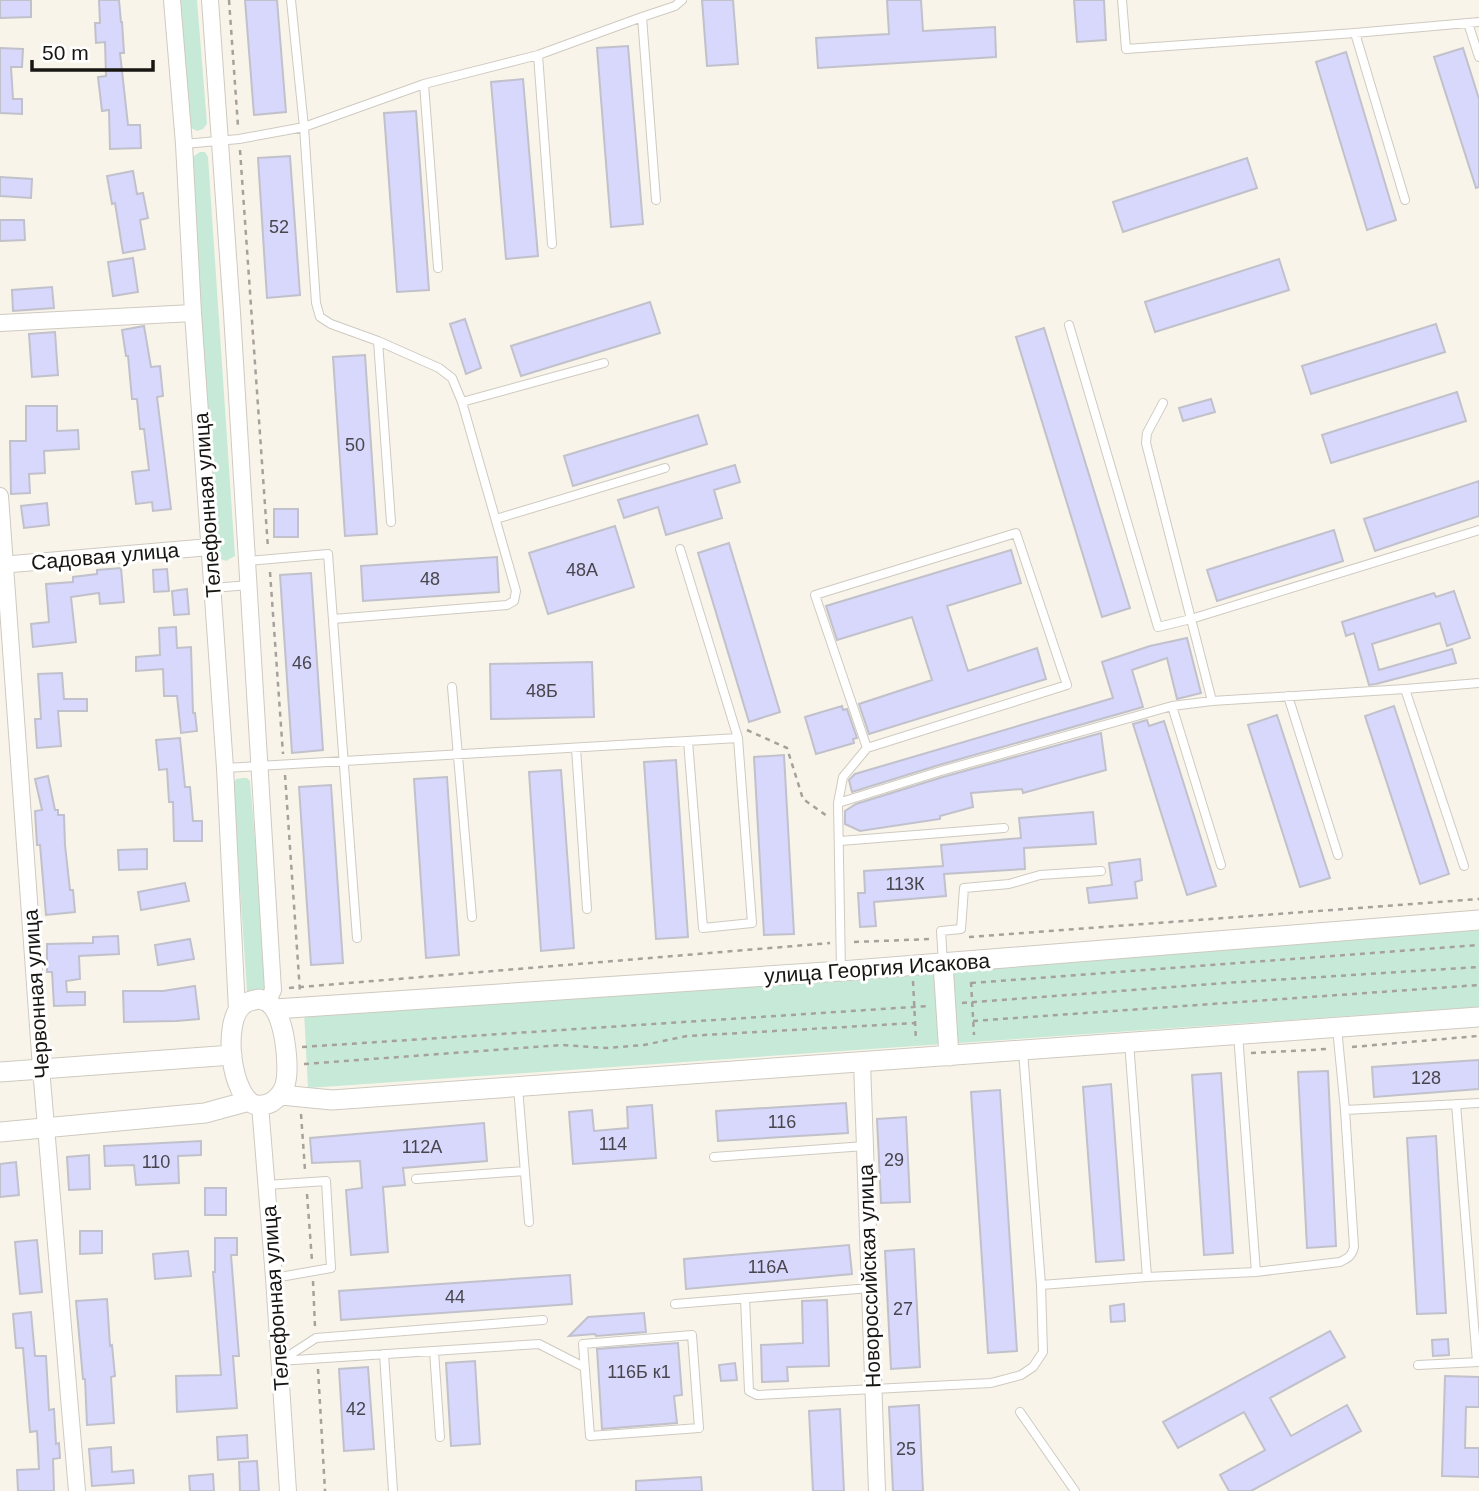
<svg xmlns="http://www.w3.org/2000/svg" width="1479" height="1491" font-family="Helvetica,sans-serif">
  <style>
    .green { fill: #c7ead8 }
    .building { fill: #d8d7fc; stroke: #c1c1cb; stroke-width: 2 }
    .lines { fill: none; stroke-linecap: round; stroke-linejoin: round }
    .service-casing { stroke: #cfcac0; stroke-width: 10 }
    .minor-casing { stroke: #cfcac0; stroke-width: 18 }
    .tertiary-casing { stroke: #cfcac0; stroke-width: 21 }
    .path { stroke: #a6a29b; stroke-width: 2.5; stroke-dasharray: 5 5; stroke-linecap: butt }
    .service { stroke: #fff; stroke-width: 8 }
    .minor { stroke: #fff; stroke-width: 16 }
    .tertiary { stroke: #fff; stroke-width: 19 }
    .labels { text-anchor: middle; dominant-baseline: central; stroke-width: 6; stroke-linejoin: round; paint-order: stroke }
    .number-label { font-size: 18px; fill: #48464d }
    .street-label { font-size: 21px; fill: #181613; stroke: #fff }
  </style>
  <rect width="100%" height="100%" fill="#f9f4ea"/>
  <path class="green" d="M180,0H197L207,124L203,129L197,131L189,127Z
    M200,152H205L208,157L235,556L226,561L218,558L191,158Z
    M242,778H247L250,781L259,884L265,991L247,992L233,784L236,779Z
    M1479,930V1007L308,1088L304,1012Z"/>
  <path class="building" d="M0,0H31V17L0,18Z
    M99,0H119L121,22H122L124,53H120L128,125H140L141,148L110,149L109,110L102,111L98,77L106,76L105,42L96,43L95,23H100Z
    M245,0H277L286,112L254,115Z
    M702,0H733L738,64L707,66Z
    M887,0H921L923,31L995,27L996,57L818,68L816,38L889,34Z
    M1074,0H1104L1106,40L1077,42Z
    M628,46L643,224L611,227L597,48Z
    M0,48L23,49L22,67H11L13,99H22V114L0,113Z
    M1463,48L1479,99V187L1476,188L1434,57Z
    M1346,52L1396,220L1367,230L1316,62Z
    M523,79L538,256L506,259L491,82Z
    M416,111L429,290L397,292L384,113Z
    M290,156L300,295L267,298L258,158Z
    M1247,158L1257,188L1123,232L1113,202Z
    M133,171L137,194L143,193L148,218L140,220L145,249L123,253L115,203L112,204L107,176Z
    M0,177L32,179L31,198L0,196Z
    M0,220H24L25,240L0,241Z
    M133,258L138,292L113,296L108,262Z
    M1279,259L1289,290L1155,332L1145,302Z
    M52,287L54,308L13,311L12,290Z
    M650,302L660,333L521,376L511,346Z
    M465,319L481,368L466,374L450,324Z
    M1436,324L1445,352L1311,394L1302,366Z
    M144,326L151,367L160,366L163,396L157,397L171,509L153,511L152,502L136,504L132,472L149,470L144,429H140L137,399H132L128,356H126L122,330Z
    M1044,328L1130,608L1102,617L1016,337Z
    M55,332L58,375L32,377L29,334Z
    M365,355L377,534L345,536L333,357Z
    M1457,392L1466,421L1331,463L1322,435Z
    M1211,399L1215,412L1183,421L1179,408Z
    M26,406H57V431L78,430L79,449L44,451L45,473L29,474L30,493L11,494L10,441H26Z
    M698,415L707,444L573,486L564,456Z
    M735,465L740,482L714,490L722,518L666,535L658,507L624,518L618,500Z
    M1479,481V516L1375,551L1364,519Z
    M47,503L49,525L24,528L21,506Z
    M274,509H298V537H274Z
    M615,526L634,587L548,614L529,553Z
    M1334,530L1343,561L1217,601L1207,570Z
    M729,543L780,712L749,722L698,553Z
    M1011,550L1021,583L947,606L968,671L1037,648L1046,679L869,734L859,704L932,680L912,617L837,640L826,606Z
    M497,557L499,592L363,601L361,566Z
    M121,568L124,602L100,604L99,593L71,597L76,642L33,647L31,624L49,622L46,584L73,582V577L97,574V570Z
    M167,569L169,591L154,592L153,570Z
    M311,573L323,750L292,753L280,575Z
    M187,589L189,614L174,615L172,591Z
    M1454,591L1470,638L1447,646L1440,623L1372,644L1379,670L1452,649L1456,663L1376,684L1369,685L1354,633L1346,636L1342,622L1434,593L1436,597Z
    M176,627L177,648L191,647L193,713H195L197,731L181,733L177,696H164L163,669L136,671V657L160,655L159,628Z
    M1187,638L1201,693L1177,699L1167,658L1132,670L1143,707L939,765L852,792L849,780L855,774L1113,698L1102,662L1150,646Z
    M592,662L594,717L491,719L490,664Z
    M62,673L64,699H87V711H58L61,746L37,748L35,719H41L38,674Z
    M842,706L843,710L847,709L857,738L853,739L854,743L816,754L805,717Z
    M1394,706L1449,874L1420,884L1365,716Z
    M1277,715L1330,878L1300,887L1248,725Z
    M1147,720L1149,726L1164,721L1216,886L1187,895L1133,724Z
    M1101,733L1106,770L1023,793L1022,789L971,793L973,807L940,816V819L860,831L845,824V811L856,804L943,777Z
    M180,738L185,787H190L193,821H202V841H174L173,802H169L167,769L159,770L156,740Z
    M784,755L794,934L764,935L754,757Z
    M676,760L688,937L656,939L644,762Z
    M561,770L574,948L541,951L529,772Z
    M48,776L55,810H58V815H64L65,845L70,890H73L75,912L46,915L40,845H37L35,811L42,810L35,779Z
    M447,777L459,955L426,958L414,779Z
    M331,785L343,963L311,965L299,787Z
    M1093,812L1096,844L1024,848L1025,869L944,874L946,896L874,902L876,926L860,927L858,893H865L864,871L943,866L941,845L1021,838L1019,818Z
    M147,849V869L119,870L118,850Z
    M1140,859L1142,880L1135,882L1137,898L1089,903L1087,888L1112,885L1109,863Z
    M185,883L189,901L141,910L138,892Z
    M118,936L119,954L79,956L80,979L66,981L67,992H85V1005L54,1006L52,972H47V944L93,943V937Z
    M190,939L194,959L158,965L155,945Z
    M195,986L199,1019L176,1021L124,1022L123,991H163Z
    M1479,1060V1089L1374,1097L1372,1067Z
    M1328,1071L1336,1246L1307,1248L1298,1072Z
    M1221,1073L1233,1253L1204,1255L1192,1075Z
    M1111,1084L1124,1260L1096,1262L1083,1087Z
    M1000,1090L1017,1351L988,1353L971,1092Z
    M846,1103L848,1133L718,1141L716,1111Z
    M652,1105L656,1158L573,1164L569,1112L592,1110L594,1131L628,1128L627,1107Z
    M906,1117L910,1202L881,1203L877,1119Z
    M484,1123L487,1161L403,1168L405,1185L383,1187L388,1252L351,1255L346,1190L362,1188L360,1161L312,1163L310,1138Z
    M1436,1136L1446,1313L1417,1314L1407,1138Z
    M201,1141V1155L178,1156L179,1183L136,1185L134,1165L105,1166L104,1146Z
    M89,1155L90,1189L69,1190L67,1157Z
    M16,1162L19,1195L0,1197V1164Z
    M205,1188H226V1215H205Z
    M80,1231H102V1253L80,1254Z
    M215,1238H237V1255H231L239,1356H233L237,1408L177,1412L176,1376L221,1375L213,1272H215Z
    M37,1240L42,1292L20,1294L15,1242Z
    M849,1245L852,1274L686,1289L684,1259Z
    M914,1249L920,1367L891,1369L885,1251Z
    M188,1251L191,1276L155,1279L153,1254Z
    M570,1275L572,1304L341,1320L339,1291Z
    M107,1299L110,1346L112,1345L115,1376L111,1377L114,1423L87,1425L85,1379H83L76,1301Z
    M827,1300L829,1366L787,1367L788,1381L762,1382L761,1345L803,1343L802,1301Z
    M1124,1304L1125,1321L1111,1322L1110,1306Z
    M31,1312L35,1356H46L49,1410L54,1409L56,1444L59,1443L60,1458L53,1459L54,1491H18L17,1470L39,1469L37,1431L30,1432L23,1348H16L13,1314Z
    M644,1313L646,1332L596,1336L595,1334L569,1336L588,1317Z
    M1330,1331L1345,1357L1270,1398L1291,1436L1347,1405L1361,1431L1251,1491H1229L1220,1475L1265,1450L1244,1412L1178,1448L1163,1422Z
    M1448,1339L1449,1355L1433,1356L1432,1340Z
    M678,1343L682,1395L674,1396L677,1423L602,1429L597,1349Z
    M475,1361L480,1444L451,1446L446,1363Z
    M735,1363L737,1380L721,1381L719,1365Z
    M368,1367L374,1449L344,1451L339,1369Z
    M1445,1376L1479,1377V1407H1466L1465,1448H1479V1477L1442,1476Z
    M919,1405L923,1491H893L889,1407Z
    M840,1409L844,1491H813L809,1411Z
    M247,1435L248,1458L218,1460L217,1437Z
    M111,1447L112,1472L133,1470L134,1483L92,1486L89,1449Z
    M257,1461L259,1491H240L239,1462Z
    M213,1474L214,1491H190L189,1476Z
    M701,1477L702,1491H636V1481Z"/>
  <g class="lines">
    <defs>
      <path id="service" d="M1122,0L1126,49L1355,33L1479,22
        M1468,23L1479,57
        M1355,33L1405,200
        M538,55L552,244
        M424,84L438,268
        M184,144L239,139L304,127L291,0
        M656,200L642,17L675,6L682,0
        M1069,325L1158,627L1191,619L1479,530
        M378,341L391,522
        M462,402L604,363
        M1163,403L1147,433L1146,443L1212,701
        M496,519L665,468
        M680,549L738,738L752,923L703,928L688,741
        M247,561L328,554L357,938
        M213,588L249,585
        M333,619L507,605L514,601L516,591L462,402L452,378L439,368L378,341L331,324L320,317L316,303L304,127L424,84L538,55L642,17
        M452,687L472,917
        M1405,689L1464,866
        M1288,696L1338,855
        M1172,706L1221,865
        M576,748L587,909
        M225,768L738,738
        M838,803L941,771L1172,706L1212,701L1405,689L1479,683
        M840,841L1004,828
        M943,963L941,931L961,929L964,888L1009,884L1040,875L1101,871
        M841,971L838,803L843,777L867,748L815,595L1016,533L1067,685L867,748
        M1238,1034L1256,1272
        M1129,1042L1147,1277
        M1023,1051L1041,1285
        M518,1087L529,1222
        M1456,1104L1477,1362
        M1345,1110L1479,1103
        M714,1157L865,1146
        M416,1179L525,1171
        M267,1185L326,1181L331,1268L274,1278
        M745,1298L749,1391L757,1395L991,1383L1021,1375L1033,1367L1043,1352L1041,1285L1147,1277L1256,1272L1340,1262C1348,1258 1352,1256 1354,1247L1345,1110L1337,1028
        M675,1304L870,1288
        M692,1335L699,1428L590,1436L583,1344Z
        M434,1351L440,1437
        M384,1354L393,1491
        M282,1360L316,1338L543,1320
        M279,1361L539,1344L584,1367
        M1418,1365L1479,1362
        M1020,1412L1075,1491"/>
      <path id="minor" d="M172,0L184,144L193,313L225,768L237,1010
        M210,0L232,313L273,990L268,1001
        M0,323L193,313
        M0,496L41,1068L77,1491
        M0,565L210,547
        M862,1062L877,1491
        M260,1105L274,1278L288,1491"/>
      <path id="tertiary" d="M943,963L949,1056
        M259,999C262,1000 267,1001 269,1003C285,1014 290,1068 285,1085C283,1092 278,1098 272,1102C268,1104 261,1106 256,1105C231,1099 221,1019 244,1004C248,1001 254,1000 259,999Z
        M275,1009L841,971L1479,920
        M0,1072L232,1055
        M281,1095L332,1100L1479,1017
        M0,1132L205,1113L249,1101"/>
    </defs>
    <use href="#service" class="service-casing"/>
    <use href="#minor" class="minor-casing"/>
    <use href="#tertiary" class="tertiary-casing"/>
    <path class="path" d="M229,0L238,126
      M240,150L268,548
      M270,572L283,754
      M747,730L787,748L803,799L827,816
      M285,775L300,992
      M969,937L1479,899
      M854,942L931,939
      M913,981L916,1041
      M971,982L974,1035
      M971,983L1479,945
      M289,988L830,943
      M962,1003L1225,983L1479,967
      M973,1021L1479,985
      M302,1047L928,1006
      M1352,1047L1478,1036
      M1251,1053L1328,1049
      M304,1064L562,1045L606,1048L644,1045L687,1036L915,1023
      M301,1114L305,1170
      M307,1194L312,1261
      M313,1281L315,1327
      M318,1369L325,1491"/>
    <use href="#service" class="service"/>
    <use href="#minor" class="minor"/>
    <use href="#tertiary" class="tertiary"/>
  </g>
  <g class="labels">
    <g class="number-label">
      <text x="279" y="227">52</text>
      <text x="355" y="445">50</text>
      <text x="582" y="570">48А</text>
      <text x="430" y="579">48</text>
      <text x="302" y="663">46</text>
      <text x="542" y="691">48Б</text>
      <text x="905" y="884">113К</text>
      <text x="1426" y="1078">128</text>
      <text x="782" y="1122">116</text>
      <text x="613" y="1144">114</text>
      <text x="422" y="1147">112А</text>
      <text x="894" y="1160">29</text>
      <text x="156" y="1162">110</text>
      <text x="768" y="1267">116А</text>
      <text x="455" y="1297">44</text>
      <text x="903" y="1309">27</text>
      <text x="639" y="1372">116Б к1</text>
      <text x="356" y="1409">42</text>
      <text x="906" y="1449">25</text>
    </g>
    <g class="street-label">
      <text transform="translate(207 505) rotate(-94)">Телефонная улица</text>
      <text transform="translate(105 556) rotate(-5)">Садовая улица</text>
      <text transform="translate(877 968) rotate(-4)">улица Георгия Исакова</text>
      <text transform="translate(36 994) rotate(-94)">Червонная улица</text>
      <text transform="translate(869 1276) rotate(-92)">Новороссийская улица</text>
      <text transform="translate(275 1298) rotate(-94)">Телефонная улица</text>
    </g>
  </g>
  <path d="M32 60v10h121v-10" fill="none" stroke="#181613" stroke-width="3.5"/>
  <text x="42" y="60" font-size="21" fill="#181613" stroke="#ffffff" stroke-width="5" paint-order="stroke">50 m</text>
</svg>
